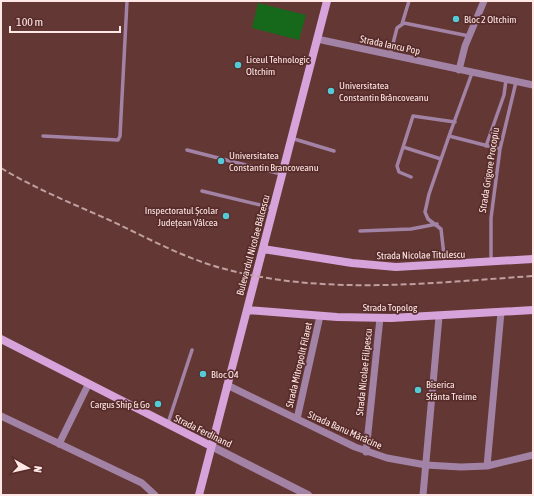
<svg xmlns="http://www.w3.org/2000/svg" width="534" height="496" font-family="'Asap Condensed',sans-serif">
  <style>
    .green { fill: #16691b }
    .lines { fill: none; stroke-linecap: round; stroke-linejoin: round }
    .service { stroke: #a282a5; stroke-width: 3.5 }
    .minor { stroke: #a282a5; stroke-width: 7 }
    .tertiary { stroke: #a282a5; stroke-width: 8 }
    .secondary { stroke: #d6a3db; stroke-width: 8 }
    .rail { stroke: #c0a09e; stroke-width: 2; stroke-dasharray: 6 3; stroke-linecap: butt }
    .poi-dot { fill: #52cbd7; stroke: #572c2a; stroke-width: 1.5 }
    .labels { text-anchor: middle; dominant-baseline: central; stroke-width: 3.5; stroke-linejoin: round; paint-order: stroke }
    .poi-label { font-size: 10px; fill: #ffe8e6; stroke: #572c2a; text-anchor: start }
    .street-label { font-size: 10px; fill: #ffe8e6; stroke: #572c2a }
  </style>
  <rect width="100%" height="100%" fill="#633734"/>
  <path class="green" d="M258,3L306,15L299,40L252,28Z"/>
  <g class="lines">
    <path class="service" d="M402,24L409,1
      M390,55L397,28L404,23L469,36
      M43,136L118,140L120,136L127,1
      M449,136L472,73
      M291,138L334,151
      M486,146L504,95L506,80
      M403,147L441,159
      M187,150L281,174
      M411,177L399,172L397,166L413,116L455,122
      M202,191L273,208
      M360,231L411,229L437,224
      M491,260V218L500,149L516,82
      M445,264L441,229L428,219L425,212L429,194L449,136L500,149
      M168,423L192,350"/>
    <path class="minor" d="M317,39L533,85
      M459,70L465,46L484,1
      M227,385L355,447L387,458L426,465L461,467L487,466L533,455
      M1,416L142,483L155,495
      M297,419L320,316
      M59,444L88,385
      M366,452L380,318
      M487,466L501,312
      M423,495L439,317"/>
    <path class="tertiary" d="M211,446L308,495"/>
    <path class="secondary" d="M263,249L352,263L396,267L533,259
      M247,310L337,317L391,318L533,310
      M1,339L211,446
      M199,495L327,1"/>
    <path class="rail" d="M1,168C34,188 71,203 107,219C144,236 181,257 221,268C323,296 429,283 533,276"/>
  </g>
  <g class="poi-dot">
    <circle cx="456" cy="19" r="4"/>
    <circle cx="238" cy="65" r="4"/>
    <circle cx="331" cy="91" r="4"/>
    <circle cx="221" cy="161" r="4"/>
    <circle cx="226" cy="216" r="4"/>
    <circle cx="203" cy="374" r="4"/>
    <circle cx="418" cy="390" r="4"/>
    <circle cx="158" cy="404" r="4"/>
  </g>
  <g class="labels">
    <g class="poi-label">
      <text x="464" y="19">Bloc 2 Oltchim</text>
      <text x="246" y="59">Liceul Tehnologic<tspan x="246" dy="12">Oltchim</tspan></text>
      <text x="339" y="85">Universitatea<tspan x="339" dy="12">Constantin Brâncoveanu</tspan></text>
      <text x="229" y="155">Universitatea<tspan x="229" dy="12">Constantin Brancoveanu</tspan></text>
      <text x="218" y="210" text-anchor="end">Inspectoratul Școlar<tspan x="218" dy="12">Județean Vâlcea</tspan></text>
      <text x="211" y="374">Bloc O4</text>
      <text x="426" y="384">Biserica<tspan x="426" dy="12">Sfânta Treime</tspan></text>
      <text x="150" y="404" text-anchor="end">Cargus Ship &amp; Go</text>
    </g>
    <g class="street-label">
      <text transform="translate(390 45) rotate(12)">Strada Iancu Pop</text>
      <text transform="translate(489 170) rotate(-81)">Strada Grigore Procopiu</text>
      <text transform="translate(253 245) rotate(-75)">Bulevardul Nicolae Bălcescu</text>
      <text transform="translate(421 255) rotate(-1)">Strada Nicolae Titulescu</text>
      <text x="390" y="307">Strada Topolog</text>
      <text transform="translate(299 365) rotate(-77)">Strada Mitropolit Filaret</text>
      <text transform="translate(364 372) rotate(-84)">Strada Nicolae Filipescu</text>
      <text transform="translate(345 430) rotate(24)">Strada Banu Mărăcine</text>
      <text transform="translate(203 431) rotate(26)">Strada Ferdinand</text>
    </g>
  </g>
  <rect width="534" height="496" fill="none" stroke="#ffe8e6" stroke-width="4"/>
  <g transform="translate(28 468) rotate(98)" stroke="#572c2a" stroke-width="3" paint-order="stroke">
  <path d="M0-3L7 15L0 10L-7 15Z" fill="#ffe8e6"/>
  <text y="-6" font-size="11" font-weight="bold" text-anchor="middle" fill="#ffe8e6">N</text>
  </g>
  <path d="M10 26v6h110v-6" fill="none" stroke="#ffe8e6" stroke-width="2"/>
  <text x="16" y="26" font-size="12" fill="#ffe8e6" stroke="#572c2a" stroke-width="3" paint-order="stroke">100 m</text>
</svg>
